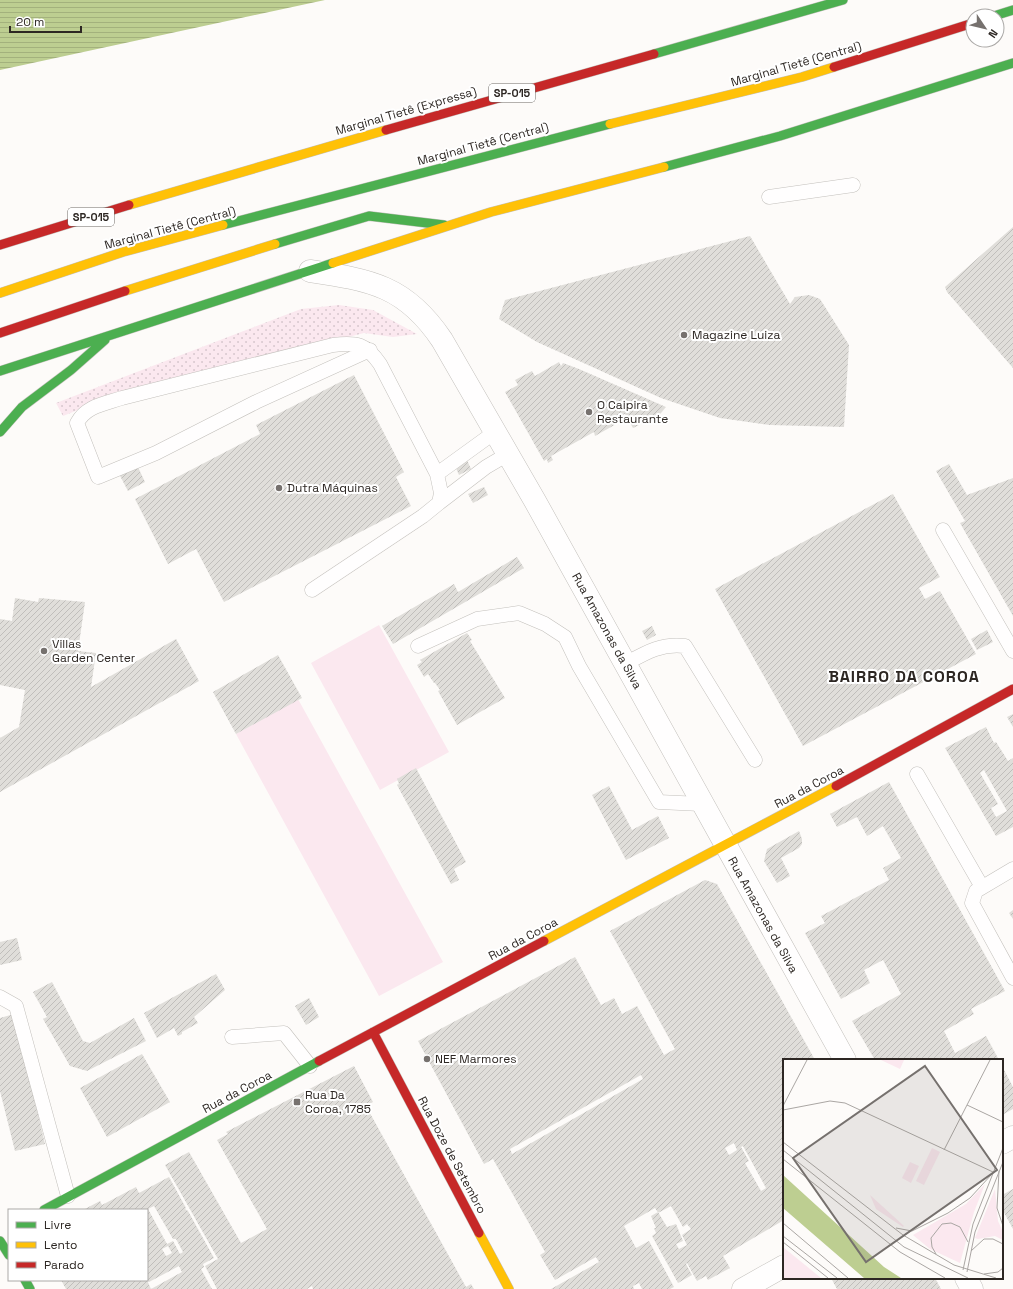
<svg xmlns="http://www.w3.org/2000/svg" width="1013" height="1289" font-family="'Space Grotesk',sans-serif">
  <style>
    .grass { fill: url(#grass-dots) }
    .pitch { fill: #fbe8ef }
    .water { fill: url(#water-rules) }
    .building { fill: url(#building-hatch); fill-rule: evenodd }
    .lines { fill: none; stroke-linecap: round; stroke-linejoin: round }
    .lane-casing { stroke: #c3c0bc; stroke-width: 15 }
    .street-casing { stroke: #c3c0bc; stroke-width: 23 }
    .fast-casing { stroke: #c3c0bc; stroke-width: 10 }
    .slow-casing { stroke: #c3c0bc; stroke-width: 10 }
    .jam-casing { stroke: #c3c0bc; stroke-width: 10 }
    .lane { stroke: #fffefe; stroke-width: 14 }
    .street { stroke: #fffefe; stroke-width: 22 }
    .fast { stroke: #4caf50; stroke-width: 9 }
    .slow { stroke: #ffc107; stroke-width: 9 }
    .jam { stroke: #c62828; stroke-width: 9 }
    .poi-dot { fill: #76716e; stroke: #fff; stroke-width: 1.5 }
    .labels { text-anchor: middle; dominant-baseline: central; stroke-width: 4; stroke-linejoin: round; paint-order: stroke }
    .shield { fill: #fff; stroke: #6c6865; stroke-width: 1 }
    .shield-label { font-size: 11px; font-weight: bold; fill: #2d2723 }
    .street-label { font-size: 12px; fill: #2d2723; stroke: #fff }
    .poi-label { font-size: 12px; fill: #2d2723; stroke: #fff; text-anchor: start }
    .district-label { font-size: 16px; font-weight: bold; letter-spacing: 1px; fill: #2d2723; stroke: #fff }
    .inset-road { fill: none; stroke: #aaa6a3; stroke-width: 1 }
    .view { fill: #76716e; fill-opacity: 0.15; stroke: #76716e; stroke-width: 2 }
    .inset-edge { fill: none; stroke: #2d2723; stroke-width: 2 }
  </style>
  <defs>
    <pattern id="grass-dots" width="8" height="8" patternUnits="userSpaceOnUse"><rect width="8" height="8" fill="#fbe8ef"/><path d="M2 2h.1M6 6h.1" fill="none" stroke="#d7c7cd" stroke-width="1.8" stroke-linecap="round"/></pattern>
    <pattern id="water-rules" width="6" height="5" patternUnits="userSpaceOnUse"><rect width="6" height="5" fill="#bdce91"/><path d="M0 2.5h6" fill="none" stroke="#a3b17d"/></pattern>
    <pattern id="building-hatch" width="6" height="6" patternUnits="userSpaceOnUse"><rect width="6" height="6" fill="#e0deda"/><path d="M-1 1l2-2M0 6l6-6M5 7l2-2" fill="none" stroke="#c0bebb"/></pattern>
  </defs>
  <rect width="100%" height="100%" fill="#fdfbf9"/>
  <path class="grass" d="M339,305L373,310L417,334L393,337L364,333L108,398L63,416L56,403L301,309Z"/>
  <path class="pitch" d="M379,625L449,752L380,790L311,663Z
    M298,699L443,962L379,996L236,734Z"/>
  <path class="water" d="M0,0H325L0,70Z"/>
  <path class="building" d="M1013,227V368L947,292L945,287Z
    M750,236L790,304L795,297L809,295L820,299L849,345L844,427L770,425L720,418L661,398L537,342L499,319L505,300Z
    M559,362L561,366L563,363L579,369L666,407L659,415L633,428L625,414L615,417L618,423L595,436L594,432L551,456L553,460L548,463L547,459L544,461L505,392L518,385L515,380L532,371L535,376Z
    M354,375L404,472L396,477L411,506L224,602L196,549L168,564L135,499L260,434L256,425Z
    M467,460L471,469L459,475L455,466Z
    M949,464L967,495L1013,478V616L960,523L965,521L936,471Z
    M137,465L145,482L128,491L119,474Z
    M484,487L488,495L473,503L468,494Z
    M893,494L940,577L919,588L925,599L940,591L976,654L803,746L715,589Z
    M517,557L524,568L393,644L382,626L454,584L458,592Z
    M15,598L38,602L39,598L85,602L78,651L96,653L91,687L176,639L199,681L0,792V738L19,727L25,690L0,685V619L12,621Z
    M652,626L656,635L647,640L642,631Z
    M987,630L993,642L977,650L971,639Z
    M467,633L472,640L470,641L505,698L457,725L438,691L440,690L435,683H434L428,674L424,677L417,665L422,662L420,660Z
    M278,655L302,698L236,734L213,692Z
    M1013,714V727L1007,717Z
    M986,727L994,743L996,742L1008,761L1013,758V827L996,836L945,748ZM984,770L1007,811L996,817L991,808L998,804L980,773Z
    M416,768L466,862L454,869L459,880L451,884L397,785L399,784L397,779Z
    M889,782L1005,991L971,1009L974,1014L944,1031L955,1053L986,1036L999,1060H875L852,1021L901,994L883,960L864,970L870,983L841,999L805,933L825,923L821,916L889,880L883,868L901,858L883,826L867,836L857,817L837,827L830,814Z
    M609,786L632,830L658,816L669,838L626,860L592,795Z
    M799,831L802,839V844L799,848L781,858L790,876L777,883L764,861L767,849Z
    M705,880L717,884L815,1060H784V1220L723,1256L730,1268L708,1280L706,1276L697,1281L687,1263L686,1264L692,1275L678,1283L652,1236L656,1233L654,1228H656L651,1216L658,1212L667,1227L676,1224L683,1241L676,1244L679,1249L687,1245L682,1235L691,1229L687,1224L683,1227L671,1206L658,1213L657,1211L655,1208L624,1226L636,1248L649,1241L674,1287L670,1289H642L639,1283L633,1286L634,1289H551L599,1262L596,1257L555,1280L540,1255L545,1252L493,1159L484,1164L418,1041L575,957L601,1005L614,998L622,1014L637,1006L664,1055L675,1049L610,931ZM641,1075L643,1079L512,1154L510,1149ZM734,1143L737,1150L729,1155L725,1148ZM743,1146L766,1188L761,1191L745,1163L749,1161L741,1147Z
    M1013,910V919L1009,913Z
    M17,938L22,960L0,965V942Z
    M216,974L225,990L194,1017L198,1023L182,1032V1034L178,1036L174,1028L157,1038L144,1013Z
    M52,982L83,1041L90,1043L134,1018L146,1041L87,1071L70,1066L43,1019L47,1017L33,992Z
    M309,998L319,1017L306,1025L295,1006Z
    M14,1014L45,1144L15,1151L0,1091V1018Z
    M142,1054L170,1102L107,1137L80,1088Z
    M354,1066L373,1102L366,1106L466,1287L471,1284L474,1289H313L312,1286L307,1289H217L205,1266L218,1259L165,1165L189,1152L241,1243L267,1229L217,1140L228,1134L226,1132Z
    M1002,1066L1013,1087V1109L1002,1115Z
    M169,1177L186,1208L185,1209L188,1211L214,1258L203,1264L204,1267L201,1269L212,1289H66L61,1280H147L151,1289L182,1272L179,1266L149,1282L147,1278V1270L149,1269L147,1266V1210H83L100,1201L102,1205L136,1187L139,1193ZM154,1206L173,1239H176L183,1252L180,1254L173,1241L167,1244L148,1209ZM168,1246L172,1253L166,1256L162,1249Z
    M1013,1189V1229L1002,1209V1195Z
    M831,1278H935L941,1289H837Z"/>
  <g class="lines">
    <defs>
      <path id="lane" d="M769,197L853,185
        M437,474L495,432
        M439,503L486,467L508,454
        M943,530L1013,651
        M312,590L423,516L439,503L441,493L437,474L380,364C366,344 357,342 333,345L122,398C104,404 86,406 77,423L98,477L156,453L256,402L370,350
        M418,646L477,619L519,613L545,624L565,637L579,666L659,802L701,804
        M625,664C645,653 661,643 685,646L755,760
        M917,774L982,887
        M1013,869L976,891L972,903L1013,978
        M0,997L16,1006L68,1196
        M232,1037L284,1033L310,1066"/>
      <path id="street" d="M310,271C371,280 406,286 442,340L535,501L845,1060
        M1002,1143L1013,1137
        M966,1278L972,1289
        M743,1289L784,1266"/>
      <path id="fast" d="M994,16L1013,10
        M654,54L843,0
        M664,167L780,136L1013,63
        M223,225L610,124
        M275,244L369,216L444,225
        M0,371L333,263
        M0,432L22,407L71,370L105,340
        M44,1210L319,1061
        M0,1241L9,1255
        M25,1280L30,1289"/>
      <path id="slow" d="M610,124L802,77L834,67
        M129,205L386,130
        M333,263L491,212L664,167
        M125,291L275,244
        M0,293L123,252L223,225
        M544,941L836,786
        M479,1233L509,1289"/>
      <path id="jam" d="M834,67L973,23
        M386,130L654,54
        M0,245L129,205
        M0,333L125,291
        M836,786L1013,689
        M373,1032L479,1233
        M319,1061L544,941"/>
    </defs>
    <use href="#lane" class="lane-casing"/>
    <use href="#street" class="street-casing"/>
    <use href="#fast" class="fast-casing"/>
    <use href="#slow" class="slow-casing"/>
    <use href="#jam" class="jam-casing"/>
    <use href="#lane" class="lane"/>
    <use href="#street" class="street"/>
    <use href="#fast" class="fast"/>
    <use href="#slow" class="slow"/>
    <use href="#jam" class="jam"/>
  </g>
  <g class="poi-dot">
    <circle cx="684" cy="335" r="4"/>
    <circle cx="589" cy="412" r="4"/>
    <circle cx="279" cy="488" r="4"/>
    <circle cx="44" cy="651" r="4"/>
    <circle cx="427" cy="1059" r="4"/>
    <rect x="293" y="1098" width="8" height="8" rx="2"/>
  </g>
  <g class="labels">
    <g class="shield">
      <rect x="489" y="84" width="46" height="18" rx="3"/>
      <rect x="68" y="208" width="46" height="18" rx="3"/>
    </g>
    <g class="shield-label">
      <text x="512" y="93">SP-015</text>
      <text x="91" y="217">SP-015</text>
    </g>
    <g class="street-label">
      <text transform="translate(796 64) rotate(-16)">Marginal Tietê (Central)</text>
      <text transform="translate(406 111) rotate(-16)">Marginal Tietê (Expressa)</text>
      <text transform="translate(483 144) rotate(-15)">Marginal Tietê (Central)</text>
      <text transform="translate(170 228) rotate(-15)">Marginal Tietê (Central)</text>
      <text transform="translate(607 631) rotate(61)">Rua Amazonas da Silva</text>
      <text transform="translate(809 787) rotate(-28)">Rua da Coroa</text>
      <text transform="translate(763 915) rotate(61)">Rua Amazonas da Silva</text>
      <text transform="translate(523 939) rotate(-28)">Rua da Coroa</text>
      <text transform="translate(237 1092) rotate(-28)">Rua da Coroa</text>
      <text transform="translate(452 1155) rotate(62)">Rua Doze de Setembro</text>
    </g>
    <g class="poi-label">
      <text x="692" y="335">Magazine Luiza</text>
      <text x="597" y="405">O Caipira<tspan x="597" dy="14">Restaurante</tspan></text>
      <text x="287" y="488">Dutra Máquinas</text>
      <text x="52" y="644">Villas<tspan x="52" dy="14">Garden Center</tspan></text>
      <text x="435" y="1059">NEF Marmores</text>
      <text x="305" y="1095">Rua Da<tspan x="305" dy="14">Coroa, 1785</tspan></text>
    </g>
    <g class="district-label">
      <text x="904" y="676">BAIRRO DA COROA</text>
    </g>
  </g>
  <g transform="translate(783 1059)">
    <rect width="220" height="220" fill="#fdfbf9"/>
    <path d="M202,125L191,153L177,204L147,190L130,176L183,145ZM212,130L215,162L220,173V181L212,177L195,180L192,179ZM87,136L121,167L120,168L93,150Z" fill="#fbe8ef"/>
    <path d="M0,188L38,219H0Z" fill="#fbe8ef"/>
    <path d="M98,1H121L117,10ZM149,89L157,93L141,126L133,122ZM127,103L136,107L128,124L119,119ZM7,199L19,208L14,215L2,206Z" fill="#fbe8ef"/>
    <path d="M0,116L101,208L118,219H81L0,149Z" fill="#bdce91"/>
    <path class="inset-road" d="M184,46L220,63M0,47L24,1M0,51L47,42L62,44L210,113M0,83L120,176L171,206L213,219M0,91L121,188L185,219M161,91L207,1M0,100L117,193L162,219M216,112L214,149L220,167M0,164L65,219M113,169L129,172L165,154L187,139L209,115M0,177L54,219M0,183L45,219M188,192L201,180H210L220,185M153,195L149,188L148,179L159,165L168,164L177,168L185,183M180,211L190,165L220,89M184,213L192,173L220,103M201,215L215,213L220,209"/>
    <path class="view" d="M142,7L214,111L83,203L10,99Z"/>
    <rect width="220" height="220" class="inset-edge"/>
  </g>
  <rect x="8" y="1209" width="140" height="72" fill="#ffffff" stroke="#aba9a7"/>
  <rect x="16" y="1222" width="20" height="6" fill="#4caf50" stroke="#aba9a7"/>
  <text x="44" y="1229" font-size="12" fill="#2d2723">Livre</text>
  <rect x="16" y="1242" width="20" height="6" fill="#ffc107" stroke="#aba9a7"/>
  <text x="44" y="1249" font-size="12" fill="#2d2723">Lento</text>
  <rect x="16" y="1262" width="20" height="6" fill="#c62828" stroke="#aba9a7"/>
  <text x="44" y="1269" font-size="12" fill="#2d2723">Parado</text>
  <g transform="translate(985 28) rotate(125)"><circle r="19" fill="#ffffff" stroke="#aba9a7"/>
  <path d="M0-3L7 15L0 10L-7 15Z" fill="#76716e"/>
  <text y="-6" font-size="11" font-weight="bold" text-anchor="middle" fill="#2d2723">N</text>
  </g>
  <path d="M10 26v6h71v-6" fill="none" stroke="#2d2723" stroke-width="2"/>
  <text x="16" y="26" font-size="12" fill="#2d2723" stroke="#ffffff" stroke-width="3" paint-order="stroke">20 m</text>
</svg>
